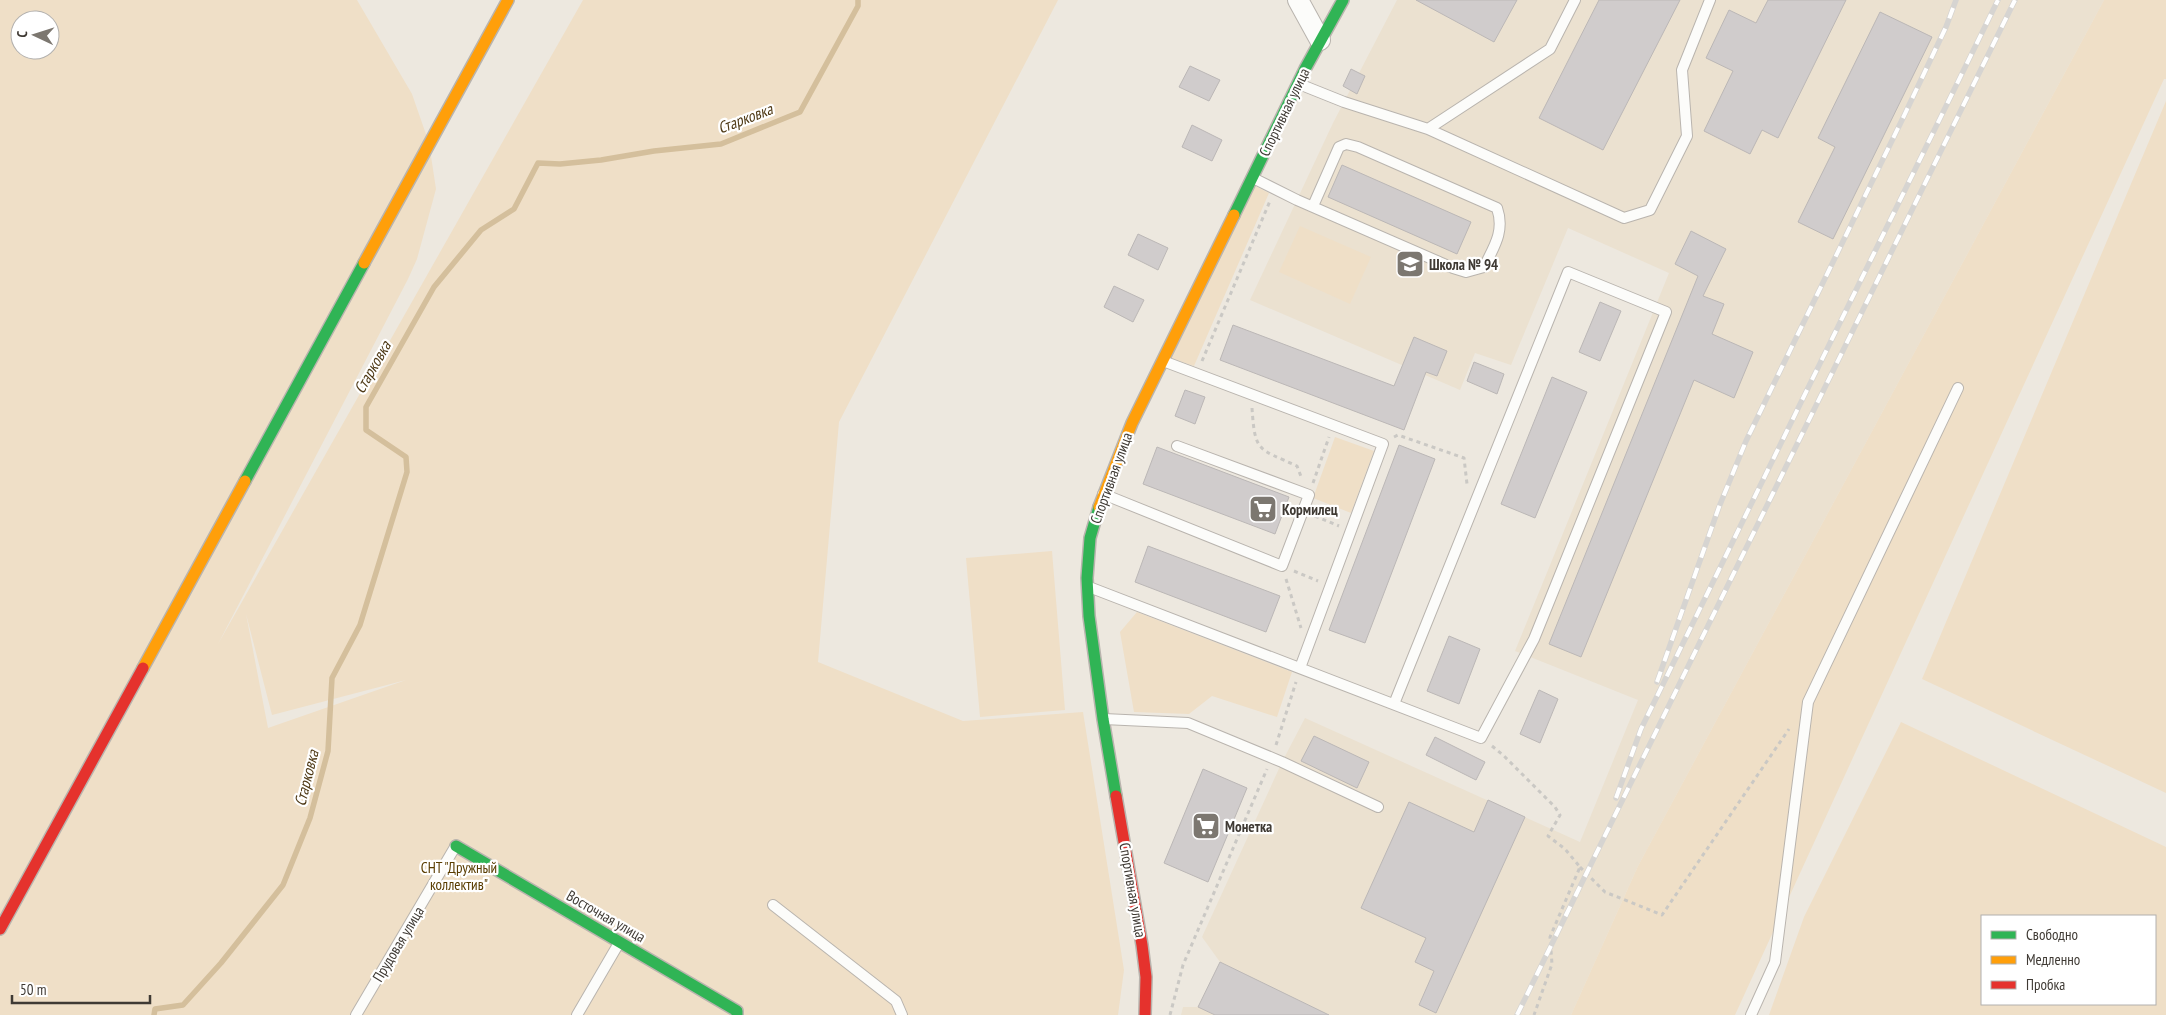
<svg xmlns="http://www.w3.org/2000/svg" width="2166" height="1015" font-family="'PT Sans Narrow',sans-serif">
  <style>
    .built { fill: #ebe1d0 }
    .green { fill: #efdfc7; fill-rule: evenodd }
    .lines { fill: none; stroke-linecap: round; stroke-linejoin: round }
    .stream { stroke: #d4bf9c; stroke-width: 5.5 }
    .building { fill: #d0cccc; stroke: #bbb7b6 }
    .lane-casing { stroke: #b9b4ae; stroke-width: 12 }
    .street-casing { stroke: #b9b4ae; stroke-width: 22 }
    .fast-casing { stroke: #b9b4ae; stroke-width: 14 }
    .slow-casing { stroke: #b9b4ae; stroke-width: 14 }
    .jam-casing { stroke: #b9b4ae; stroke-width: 14 }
    .path { stroke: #cac8c4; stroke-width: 3; stroke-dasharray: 4 4; stroke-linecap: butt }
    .lane { stroke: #fcfcfa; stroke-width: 10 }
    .street { stroke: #fcfcfa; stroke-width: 20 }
    .fast { stroke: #30b455; stroke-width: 11 }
    .slow { stroke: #ff9f0a; stroke-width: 11 }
    .jam { stroke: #e5322d; stroke-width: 11 }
    .rail-casing { stroke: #d6d4d1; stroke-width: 5.5 }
    .rail { stroke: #fff; stroke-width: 4; stroke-dasharray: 11; stroke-linecap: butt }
    .labels { text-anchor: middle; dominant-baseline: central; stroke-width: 4.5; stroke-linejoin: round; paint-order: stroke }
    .street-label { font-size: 15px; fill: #3f3a34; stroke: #fff }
    .poi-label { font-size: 15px; font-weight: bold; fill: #3f3a34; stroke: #fff; text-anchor: start }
    .park-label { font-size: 15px; fill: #593c00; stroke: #fff }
    .water-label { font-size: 16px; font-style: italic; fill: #4e3915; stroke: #fff }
  </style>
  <rect width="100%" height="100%" fill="#ede8df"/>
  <path class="built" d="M1397,0H2104L1638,866L1571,1015H1181L1183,1007H1198L1220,962L1202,937L1282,762L1305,718L1580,842L1638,700L1515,651L1669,273L1568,228L1511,365L1475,353L1460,390L1250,300L1333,123Z"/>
  <path class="green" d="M0,0H357L412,94L429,143L436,189L417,259L408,279L218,644L583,0H1058L839,422L818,662L963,721L1083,712L1124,970L1118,1015H0ZM20,20H50V50H20ZM246,614L272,715L406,680L268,728Z
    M2104,0H2166V79H2164L1735,1015H1571L1638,866Z
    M2166,101V793L1922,679Z
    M1253,185L1269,193L1194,366L1170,358Z
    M1300,226L1371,257L1350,304L1279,272Z
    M1335,437L1374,451L1351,513L1313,498Z
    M1052,551L1065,710L980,717L966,558Z
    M1137,612L1292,672L1277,717L1212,696L1189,714L1134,712L1120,632Z
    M1901,722L2166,847V1015H1769L1804,917ZM1982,916H2155V1004H1982Z"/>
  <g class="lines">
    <path class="stream" d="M154,1015L155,1009L183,1005L221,963L283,885L310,818L328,751L332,678L360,625L407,472L406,457L366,430V407L434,287L481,230L514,209L538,163L560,164L601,160L654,151L721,144L800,112L858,6V0"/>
  </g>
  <path class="building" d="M1416,0H1517L1494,42Z
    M1599,0H1680L1603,150L1539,118Z
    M1768,0H1846L1778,138L1762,130L1750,154L1704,131L1733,71L1706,58L1729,10L1756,23Z
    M1880,12L1932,37L1833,239L1798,222L1835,147L1818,138Z
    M1190,66L1220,80L1209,101L1179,87Z
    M1351,69L1365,76L1357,94L1343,86Z
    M1192,125L1222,140L1212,161L1182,147Z
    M1342,165L1471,222L1457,254L1328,197Z
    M1691,231L1726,249L1703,296L1724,304L1712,334L1753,352L1734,398L1694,380L1581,657L1549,644L1698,276L1675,264Z
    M1138,234L1168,248L1158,270L1128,255Z
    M1114,286L1144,300L1133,322L1104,307Z
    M1600,302L1621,311L1600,361L1579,352Z
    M1233,325L1394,386L1414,337L1447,351L1437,376L1426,372L1404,430L1220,360Z
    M1474,362L1504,374L1497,394L1467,381Z
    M1552,377L1587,392L1535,518L1501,504Z
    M1185,390L1205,397L1195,424L1175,416Z
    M1399,445L1435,459L1365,643L1329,630Z
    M1157,447L1289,497L1275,534L1143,484Z
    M1148,546L1280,596L1266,632L1135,582Z
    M1449,636L1480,649L1459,704L1427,691Z
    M1539,690L1558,699L1540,743L1520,734Z
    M1314,736L1369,762L1357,788L1301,761Z
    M1435,737L1485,762L1476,780L1426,755Z
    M1203,769L1247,788L1208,882L1164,863Z
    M1488,800L1525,817L1436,1013L1419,1005L1434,971L1415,962L1426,938L1361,908L1409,802L1474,832Z
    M1220,962L1329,1015H1215L1198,1007Z"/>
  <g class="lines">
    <defs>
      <path id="lane" d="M1299,84L1344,102L1428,129L1624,218L1650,210L1687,136L1682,70L1710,0
        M1428,129L1550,49L1575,0
        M1253,178L1297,200L1453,268L1466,272L1484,267C1494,247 1505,231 1497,208L1358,147L1346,144L1339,147L1313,206
        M1163,361L1383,444L1300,668
        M1103,494L1282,566L1309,495L1177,446
        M1089,587L1481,738L1534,639L1666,312L1568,272L1394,704
        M1104,719L1188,723L1282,762L1378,807
        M773,905L896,1001L902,1015
        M356,1015L455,847
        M577,1015L619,943
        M1751,1015L1775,962L1808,702L1958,388"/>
      <path id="street" d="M1298,0L1320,40"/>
      <path id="fast" d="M1234,215L1305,69L1343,0
        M245,481L364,263
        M1099,507L1090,538L1087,578L1089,616L1103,719L1116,796
        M456,846L737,1011V1015"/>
      <path id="slow" d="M364,263L508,0
        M1099,507L1132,423L1234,215
        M143,668L245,481"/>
      <path id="jam" d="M1116,796L1142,945L1146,977L1145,1015
        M0,929L143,668"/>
    </defs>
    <use href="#lane" class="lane-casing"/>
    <use href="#street" class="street-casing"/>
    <use href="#fast" class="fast-casing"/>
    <use href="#slow" class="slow-casing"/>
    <use href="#jam" class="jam-casing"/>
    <path class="path" d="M1202,361L1270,201
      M1252,408C1255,453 1258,448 1297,466L1302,479
      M1394,437L1398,435L1464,458L1467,484
      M1313,483L1329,437
      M1315,516L1339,526
      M1294,571L1318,581
      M1286,579L1301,628
      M1276,745L1296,682
      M1492,746L1503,755L1555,807L1560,815L1548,836L1565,849L1580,867L1550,937L1552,964L1534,1015
      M1580,867L1605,892L1662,915L1789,729
      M1170,1015L1183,965L1267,769"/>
    <use href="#lane" class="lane"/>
    <use href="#street" class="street"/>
    <use href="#fast" class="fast"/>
    <use href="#slow" class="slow"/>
    <use href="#jam" class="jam"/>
    <defs>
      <path id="rail" d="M1657,682L1719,507L1746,441L1902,120L1946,27L1956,0
        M1616,798L1641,729L1998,0
        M1517,1015L2015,0"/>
    </defs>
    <use href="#rail" class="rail-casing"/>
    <use href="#rail" class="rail"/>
  </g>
  <defs>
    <symbol id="school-square" viewBox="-11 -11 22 22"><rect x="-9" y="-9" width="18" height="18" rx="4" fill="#7c7770" stroke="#fff"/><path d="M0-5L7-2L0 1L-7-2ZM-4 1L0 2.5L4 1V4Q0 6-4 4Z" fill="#fff"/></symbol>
    <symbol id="supermarket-square" viewBox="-11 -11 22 22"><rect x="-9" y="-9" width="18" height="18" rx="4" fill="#7c7770" stroke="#fff"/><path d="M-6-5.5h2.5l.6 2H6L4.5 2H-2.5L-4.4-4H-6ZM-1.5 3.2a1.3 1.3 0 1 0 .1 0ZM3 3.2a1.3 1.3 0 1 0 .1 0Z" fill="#fff"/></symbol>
  </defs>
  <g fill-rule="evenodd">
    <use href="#school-square" x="1394" y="248" width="32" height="32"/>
    <use href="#supermarket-square" x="1247" y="493" width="32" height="32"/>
    <use href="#supermarket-square" x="1190" y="810" width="32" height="32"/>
  </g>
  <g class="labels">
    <g class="street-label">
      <text transform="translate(1284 112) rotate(-64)">Спортивная улица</text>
      <text transform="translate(1111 478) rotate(-70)">Спортивная улица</text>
      <text transform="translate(1133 890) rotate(80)">Спортивная улица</text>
      <text transform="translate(606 916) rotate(30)">Восточная улица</text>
      <text transform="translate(398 944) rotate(-59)">Прудовая улица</text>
    </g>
    <g class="poi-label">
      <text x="1429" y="264">Школа № 94</text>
      <text x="1282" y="509">Кормилец</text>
      <text x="1225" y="826">Монетка</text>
    </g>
    <g class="park-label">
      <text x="459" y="867">СНТ "Дружный<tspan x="459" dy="17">коллектив"</tspan></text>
    </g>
    <g class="water-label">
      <text transform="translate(745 118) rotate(-21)">Старковка</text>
      <text transform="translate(372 367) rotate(-60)">Старковка</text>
      <text transform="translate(306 778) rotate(-76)">Старковка</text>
    </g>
  </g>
  <rect x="1981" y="915" width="175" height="90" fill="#ffffff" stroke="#b2b0ae"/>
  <rect x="1991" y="931" width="25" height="8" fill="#30b455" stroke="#b2b0ae"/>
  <text x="2026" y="940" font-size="15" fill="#3f3a34">Свободно</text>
  <rect x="1991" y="956" width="25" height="8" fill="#ff9f0a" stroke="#b2b0ae"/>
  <text x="2026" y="965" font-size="15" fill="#3f3a34">Медленно</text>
  <rect x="1991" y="981" width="25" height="8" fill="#e5322d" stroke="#b2b0ae"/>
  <text x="2026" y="990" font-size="15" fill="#3f3a34">Пробка</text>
  <g transform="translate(35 35) rotate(274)"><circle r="24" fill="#ffffff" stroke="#b2b0ae"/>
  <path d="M0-4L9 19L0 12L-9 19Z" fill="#7c7770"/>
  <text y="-8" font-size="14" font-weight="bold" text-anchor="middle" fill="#3f3a34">С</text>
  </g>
  <path d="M12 995v8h138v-8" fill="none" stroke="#3f3a34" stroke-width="2.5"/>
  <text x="20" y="995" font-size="15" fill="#3f3a34" stroke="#ffffff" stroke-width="4" paint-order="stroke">50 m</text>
</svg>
